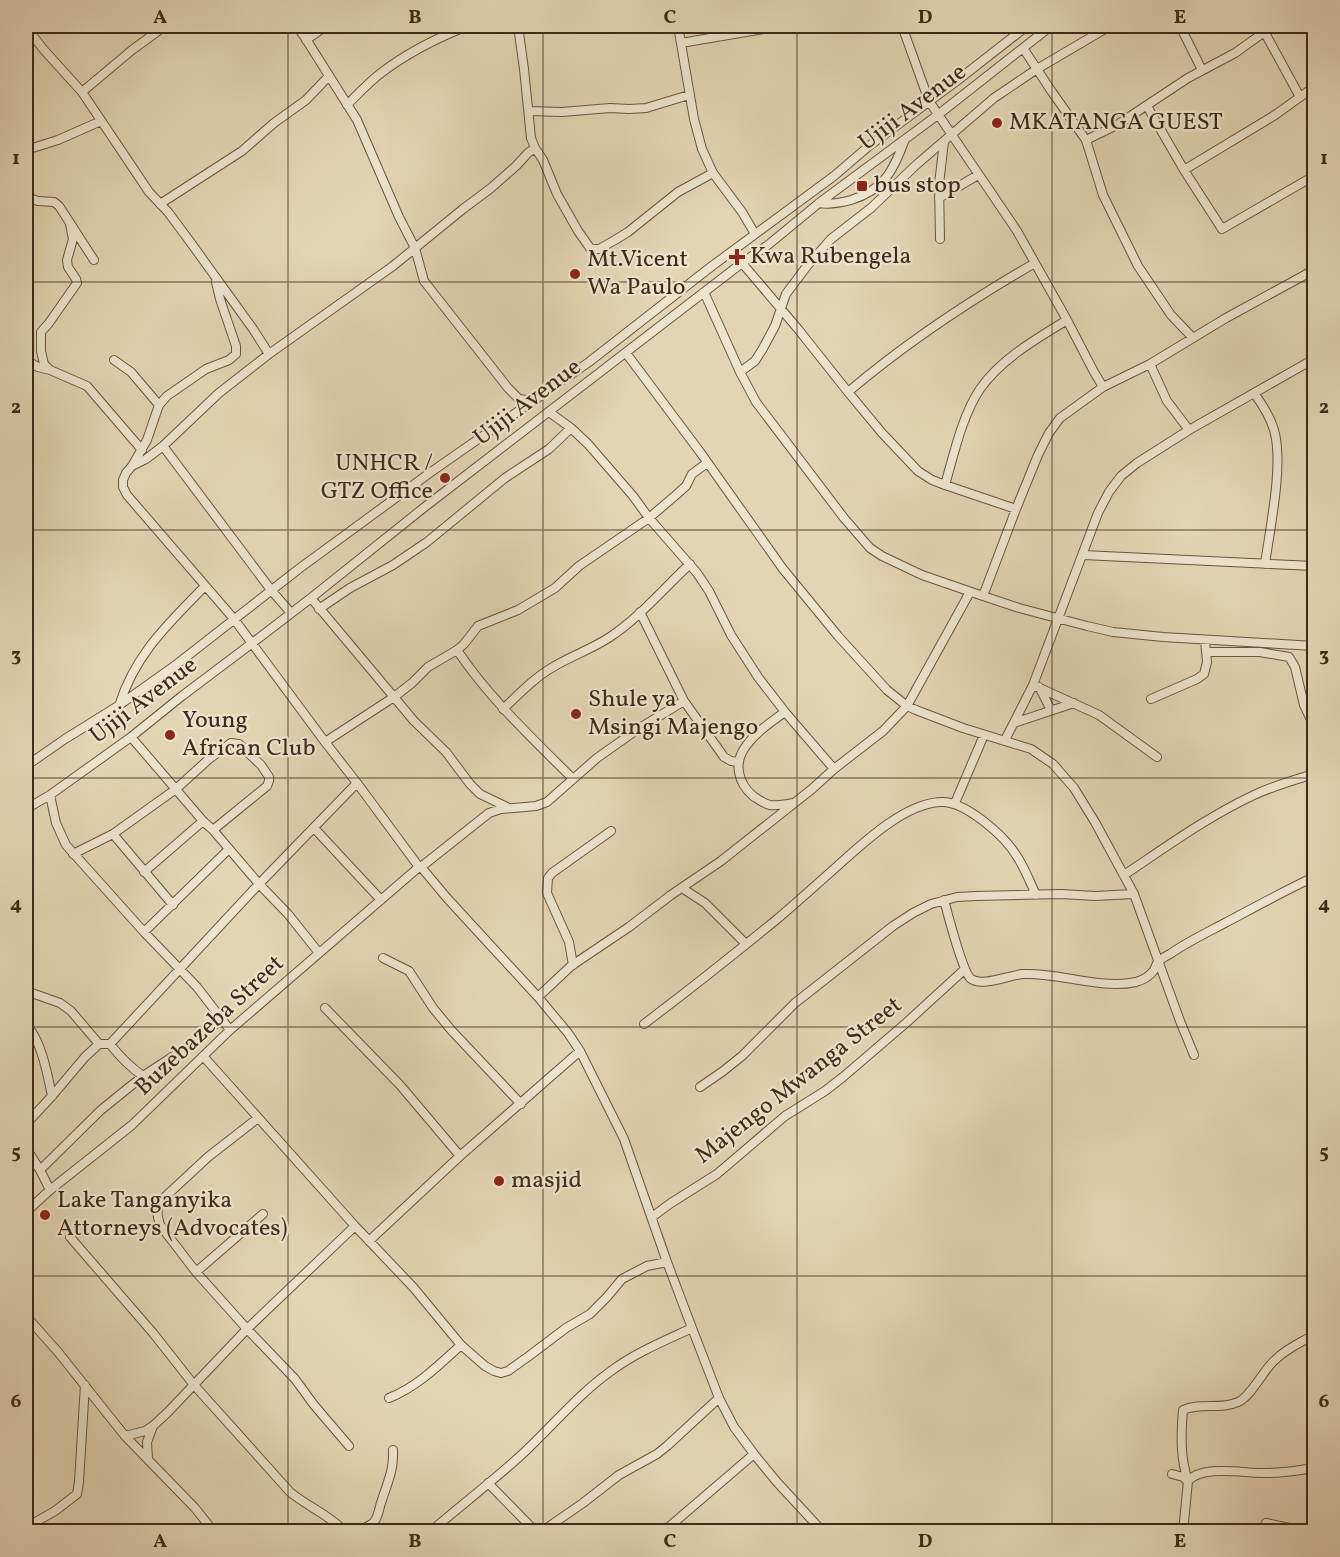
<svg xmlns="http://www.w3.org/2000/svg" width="1340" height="1557" font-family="Vollkorn,serif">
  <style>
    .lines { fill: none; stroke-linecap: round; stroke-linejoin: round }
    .minor-casing { stroke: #685540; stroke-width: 10 }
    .minor { stroke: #ede4ce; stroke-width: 8 }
    .grid { fill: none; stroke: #3f2a1a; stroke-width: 1.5; stroke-opacity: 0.55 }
    .poi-dot { fill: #8f2418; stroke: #ede4ce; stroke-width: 2 }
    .labels { text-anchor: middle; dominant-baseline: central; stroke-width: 4.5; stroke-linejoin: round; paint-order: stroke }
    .street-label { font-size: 24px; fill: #3f2a1a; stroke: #ede4ce }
    .poi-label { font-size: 24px; fill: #3f2a1a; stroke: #ede4ce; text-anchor: start }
    .neatline { fill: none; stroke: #3f2a1a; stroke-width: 2 }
    .grid-label { font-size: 20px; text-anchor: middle; font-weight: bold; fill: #3f2a1a }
  </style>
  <rect width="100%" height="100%" fill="#e3d5b4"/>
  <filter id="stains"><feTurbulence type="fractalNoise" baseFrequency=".00333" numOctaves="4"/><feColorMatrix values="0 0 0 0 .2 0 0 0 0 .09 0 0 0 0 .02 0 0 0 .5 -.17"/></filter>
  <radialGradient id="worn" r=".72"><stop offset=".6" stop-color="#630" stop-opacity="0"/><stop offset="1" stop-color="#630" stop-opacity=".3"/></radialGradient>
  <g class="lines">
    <defs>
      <path id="minor" d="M296,26L304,36L357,120L399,217L415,248L424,281L508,388L519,399L535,401
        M518,26L524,69L531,138L535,148L528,153L516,166L491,188L463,209L393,266L269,354L219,393L163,446L146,459L132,466L126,473L123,480V487L127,495L234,619L325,742L357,783L419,867H421L447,898L538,997L568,1033L580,1051L624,1139L667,1262L692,1328L719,1398L734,1427L754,1454L776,1481L823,1532
        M678,26L694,119L702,149L713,173L742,212L755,234
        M882,26H902
        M902,26L929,101L1017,231L1067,320L1094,372L1103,387
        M1180,26L1202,70
        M26,27L44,50L82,92L149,192L168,212L191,243L253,329L269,354
        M1265,33L1300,97
        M306,40L326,26
        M681,43L781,26
        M1023,48L1052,92L1086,140L1103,195L1138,266L1171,315L1193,338
        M82,92L132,50L165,26
        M347,105C358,94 369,82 381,73C407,53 437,38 467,26
        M1147,106L1184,170L1222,229L1314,176
        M529,111L562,112L610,108L629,109L646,108L689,95
        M1086,140L1117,125L1188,78L1235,53L1273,26
        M535,148L543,160L557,194L578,231L590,248L594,249H599L615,240L628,232L678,192L713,173
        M26,150L58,140L101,121
        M1184,170L1275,115L1314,87
        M26,197L38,201L54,202L59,206L94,260
        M939,198L978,175
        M819,203C830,205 840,203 851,200C884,190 894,170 905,139
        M160,204L242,151L274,123L306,100L329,76
        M70,224L73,239L67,260L68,267L76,279L77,283L49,323L41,332V351L44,364L50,370L87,386L142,450
        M940,239L939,184L944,142
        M742,263L798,329L848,392L882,433L918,471L932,480L945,485L1016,509
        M704,292L740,372L756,402L844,518L870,548L882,556L922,575L983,596L1019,608L1087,626L1113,632L1163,637L1314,646
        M626,353L700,452L783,569L838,636L887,690L907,706L916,710L963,728L1031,749L1053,764L1074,788L1095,822L1134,894L1180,1021L1194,1055
        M26,360L38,367L50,370
        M114,360L131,372L159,405
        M1150,364L1167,401L1189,430
        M740,372L755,361L762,350L775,326L786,294L807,266L831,239L871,208L916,165L994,98L1037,69L1110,26
        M848,392C906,343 969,301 1035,263
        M1254,393C1262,404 1270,416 1274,430C1284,463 1270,528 1265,564
        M549,412L571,428L588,444L633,496L649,518L697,573L709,591L731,635L758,677L785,712L834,769
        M163,446L271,590L291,613
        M132,466L147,440L159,405L167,396L206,369L229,360L236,354V346L220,299L216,282
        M945,485C954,454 962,416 980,389C1001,359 1036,339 1067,320
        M1083,555L1314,566
        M983,596L1016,509L1038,455L1049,433L1060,418L1103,387L1150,364L1226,318L1314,270
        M311,598L414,721L446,752L470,784L480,794L507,807
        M319,609L350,588L393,565L427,542L505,478L549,449L571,428
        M640,612L684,701L724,757L731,761L738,762
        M457,650C489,698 532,738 573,779
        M1206,652H1260L1289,657L1295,667L1304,705L1314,726
        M1033,685L1099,715L1157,757
        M1039,687L1051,710
        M1151,699L1197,679L1204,674L1207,662L1205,640
        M119,706C135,654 168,624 205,586
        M503,709C519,694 534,678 553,667C571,656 592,649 610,637C640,617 664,588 690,564
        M785,712C771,722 756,732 746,746C733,763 738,783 753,796C758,799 764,804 770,805C777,806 786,804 794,803
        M1014,723L1074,703
        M131,737L203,821L213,830L259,884L288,914L319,953
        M1005,740L1033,685L1098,513L1109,492L1121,476L1137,463L1189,430L1314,359
        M325,742L394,697L412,683L428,667L457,650L464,644L478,626L518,610L555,588L579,566L649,518L676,495L686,486L692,474L707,463
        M26,766L65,739L118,706L177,664L300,568L431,472L589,362L712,266L834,176L869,146L958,80L1027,26
        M50,795L56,823L66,845L144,932L197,987L230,1030
        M955,803L984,735
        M26,809L50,795L131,737L182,696L251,644L311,598L426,506L742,263L768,245L819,203L939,114L1051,26
        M314,828L381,900
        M113,834L173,905
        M73,854L113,834L176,789L209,759L231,743L239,744L261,765L269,777V781L267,786L213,830
        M421,867L489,813L501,809L536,806L547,802L597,758L638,729L684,701
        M144,872L203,821
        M1124,875C1166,847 1207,817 1254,795C1273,786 1294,780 1314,774
        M682,888L705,903L746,944
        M944,900C948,915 962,969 970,978C981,988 1009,975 1023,974C1059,972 1100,990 1136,982C1143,980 1150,976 1154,970C1156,967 1156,964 1158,962C1161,959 1166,956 1170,954C1187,942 1206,933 1225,923C1255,907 1284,891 1314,877
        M144,932L229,849
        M383,958L409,971L433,1008L452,1031L521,1104
        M573,965L569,942L547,893L548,878L552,873L611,831
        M26,991L60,1003L71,1011L99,1044
        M538,997L571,966L629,927L671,895L721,861L812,789L834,769L883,731L907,706L970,592
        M325,1008L400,1085L460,1156
        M644,1024C689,990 733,955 776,920C796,903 815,886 834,869C861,845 903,804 940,802C965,800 1006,837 1018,858C1025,869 1030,882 1036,895
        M26,1025C41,1038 48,1077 52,1096
        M110,1044C120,1057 130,1067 143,1076
        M203,1056L355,1226L413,1287L461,1345L485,1366L494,1371L501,1373L508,1371L529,1356L566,1328L590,1314L607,1297L622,1279L647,1266L667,1262
        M700,1087L722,1072L742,1056L795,1003L893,926L913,913L931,904L957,897L976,896L1061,894L1095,896L1134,894
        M258,1118L208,1157L166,1196C156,1205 156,1213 160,1225L196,1272L247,1329L295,1379L314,1405L349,1446
        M26,1124L52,1096L85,1057L99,1044H110L259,884L357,783
        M26,1148L40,1170L50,1190
        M40,1170L101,1110L143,1076L189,1046L223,1018
        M26,1212L50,1190L132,1125L230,1030L419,867
        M652,1217L671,1203L717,1174L785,1116L825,1091L843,1077L906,1023L965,969
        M70,1237L153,1333L194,1385L290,1492C308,1507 330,1515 345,1532
        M369,1241L460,1156L580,1051
        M196,1272L263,1214
        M26,1316L58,1352L125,1436L195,1508L214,1532
        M389,1398C417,1387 439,1365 461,1345
        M125,1436L145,1431L153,1426L168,1412L247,1329L355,1226
        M148,1459L147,1442L153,1426
        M1172,1474L1183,1477L1187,1481
        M1188,1481C1180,1457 1181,1435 1183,1410C1200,1402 1221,1410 1238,1402C1250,1398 1264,1369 1275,1360C1287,1348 1300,1343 1314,1335
        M488,1483L536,1532
        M1266,1523L1299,1530L1314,1531
        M26,1529L32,1524L55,1511L77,1494L79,1482L85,1385
        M358,1532C363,1528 370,1526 374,1522C379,1516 379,1507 382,1500C388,1481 394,1470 393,1450
        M430,1532C459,1507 489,1484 518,1458C549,1430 576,1396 611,1371C635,1353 664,1341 692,1328
        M541,1532L583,1503L619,1475L657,1454L667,1446L719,1398
        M663,1532L754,1454
        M1183,1532L1188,1481C1203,1464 1246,1474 1267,1473C1283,1473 1299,1470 1314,1468"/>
    </defs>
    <use href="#minor" class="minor-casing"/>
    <use href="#minor" class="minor"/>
  </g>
  <path class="grid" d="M288,26V1532M543,26V1532M797,26V1532M1052,26V1532M26,282H1314M26,530H1314M26,778H1314M26,1027H1314M26,1276H1314"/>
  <g class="poi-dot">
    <circle cx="997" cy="123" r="6"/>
    <rect x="856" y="180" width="12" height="12" rx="3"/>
    <path d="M734 248h6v6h6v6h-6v6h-6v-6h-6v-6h6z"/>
    <circle cx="575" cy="274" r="6"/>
    <circle cx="445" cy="478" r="6"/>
    <circle cx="576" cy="714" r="6"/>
    <circle cx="170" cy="735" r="6"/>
    <circle cx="499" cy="1181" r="6"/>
    <circle cx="45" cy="1215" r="6"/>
  </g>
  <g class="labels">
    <g class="street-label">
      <text transform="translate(913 108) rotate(-37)">Ujiji Avenue</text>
      <text transform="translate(528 403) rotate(-37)">Ujiji Avenue</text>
      <text transform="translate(144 701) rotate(-37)">Ujiji Avenue</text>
      <text transform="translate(210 1026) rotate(-43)">Buzebazeba Street</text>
      <text transform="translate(799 1081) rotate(-38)">Majengo Mwanga Street</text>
    </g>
    <g class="poi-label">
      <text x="1009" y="123">MKATANGA GUEST</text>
      <text x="874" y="186">bus stop</text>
      <text x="750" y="257">Kwa Rubengela</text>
      <text x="587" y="260">Mt.Vicent<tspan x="587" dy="28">Wa Paulo</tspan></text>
      <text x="433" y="464" text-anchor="end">UNHCR /<tspan x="433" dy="28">GTZ Office</tspan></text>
      <text x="588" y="700">Shule ya<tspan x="588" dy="28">Msingi Majengo</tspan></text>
      <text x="182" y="721">Young<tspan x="182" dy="28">African Club</tspan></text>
      <text x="511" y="1181">masjid</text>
      <text x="57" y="1201">Lake Tanganyika<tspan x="57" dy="28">Attorneys (Advocates)</tspan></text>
    </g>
  </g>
  <rect width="1340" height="1557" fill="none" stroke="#e3d5b4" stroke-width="66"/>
  <rect x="33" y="33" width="1274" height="1491" class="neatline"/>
  <g class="grid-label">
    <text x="160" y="23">A</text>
    <text x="415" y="23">B</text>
    <text x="670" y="23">C</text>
    <text x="925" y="23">D</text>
    <text x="1180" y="23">E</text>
    <text x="16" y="164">1</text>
    <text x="1324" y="164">1</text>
    <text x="16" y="413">2</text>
    <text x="1324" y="413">2</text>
    <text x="16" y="661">3</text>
    <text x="1324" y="661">3</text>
    <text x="16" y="910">4</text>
    <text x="1324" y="910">4</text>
    <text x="16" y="1158">5</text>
    <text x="1324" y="1158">5</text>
    <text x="16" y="1407">6</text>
    <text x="1324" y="1407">6</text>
    <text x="160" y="1547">A</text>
    <text x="415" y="1547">B</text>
    <text x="670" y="1547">C</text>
    <text x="925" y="1547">D</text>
    <text x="1180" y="1547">E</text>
  </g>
  <rect width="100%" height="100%" filter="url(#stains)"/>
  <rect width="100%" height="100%" fill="url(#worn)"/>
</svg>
